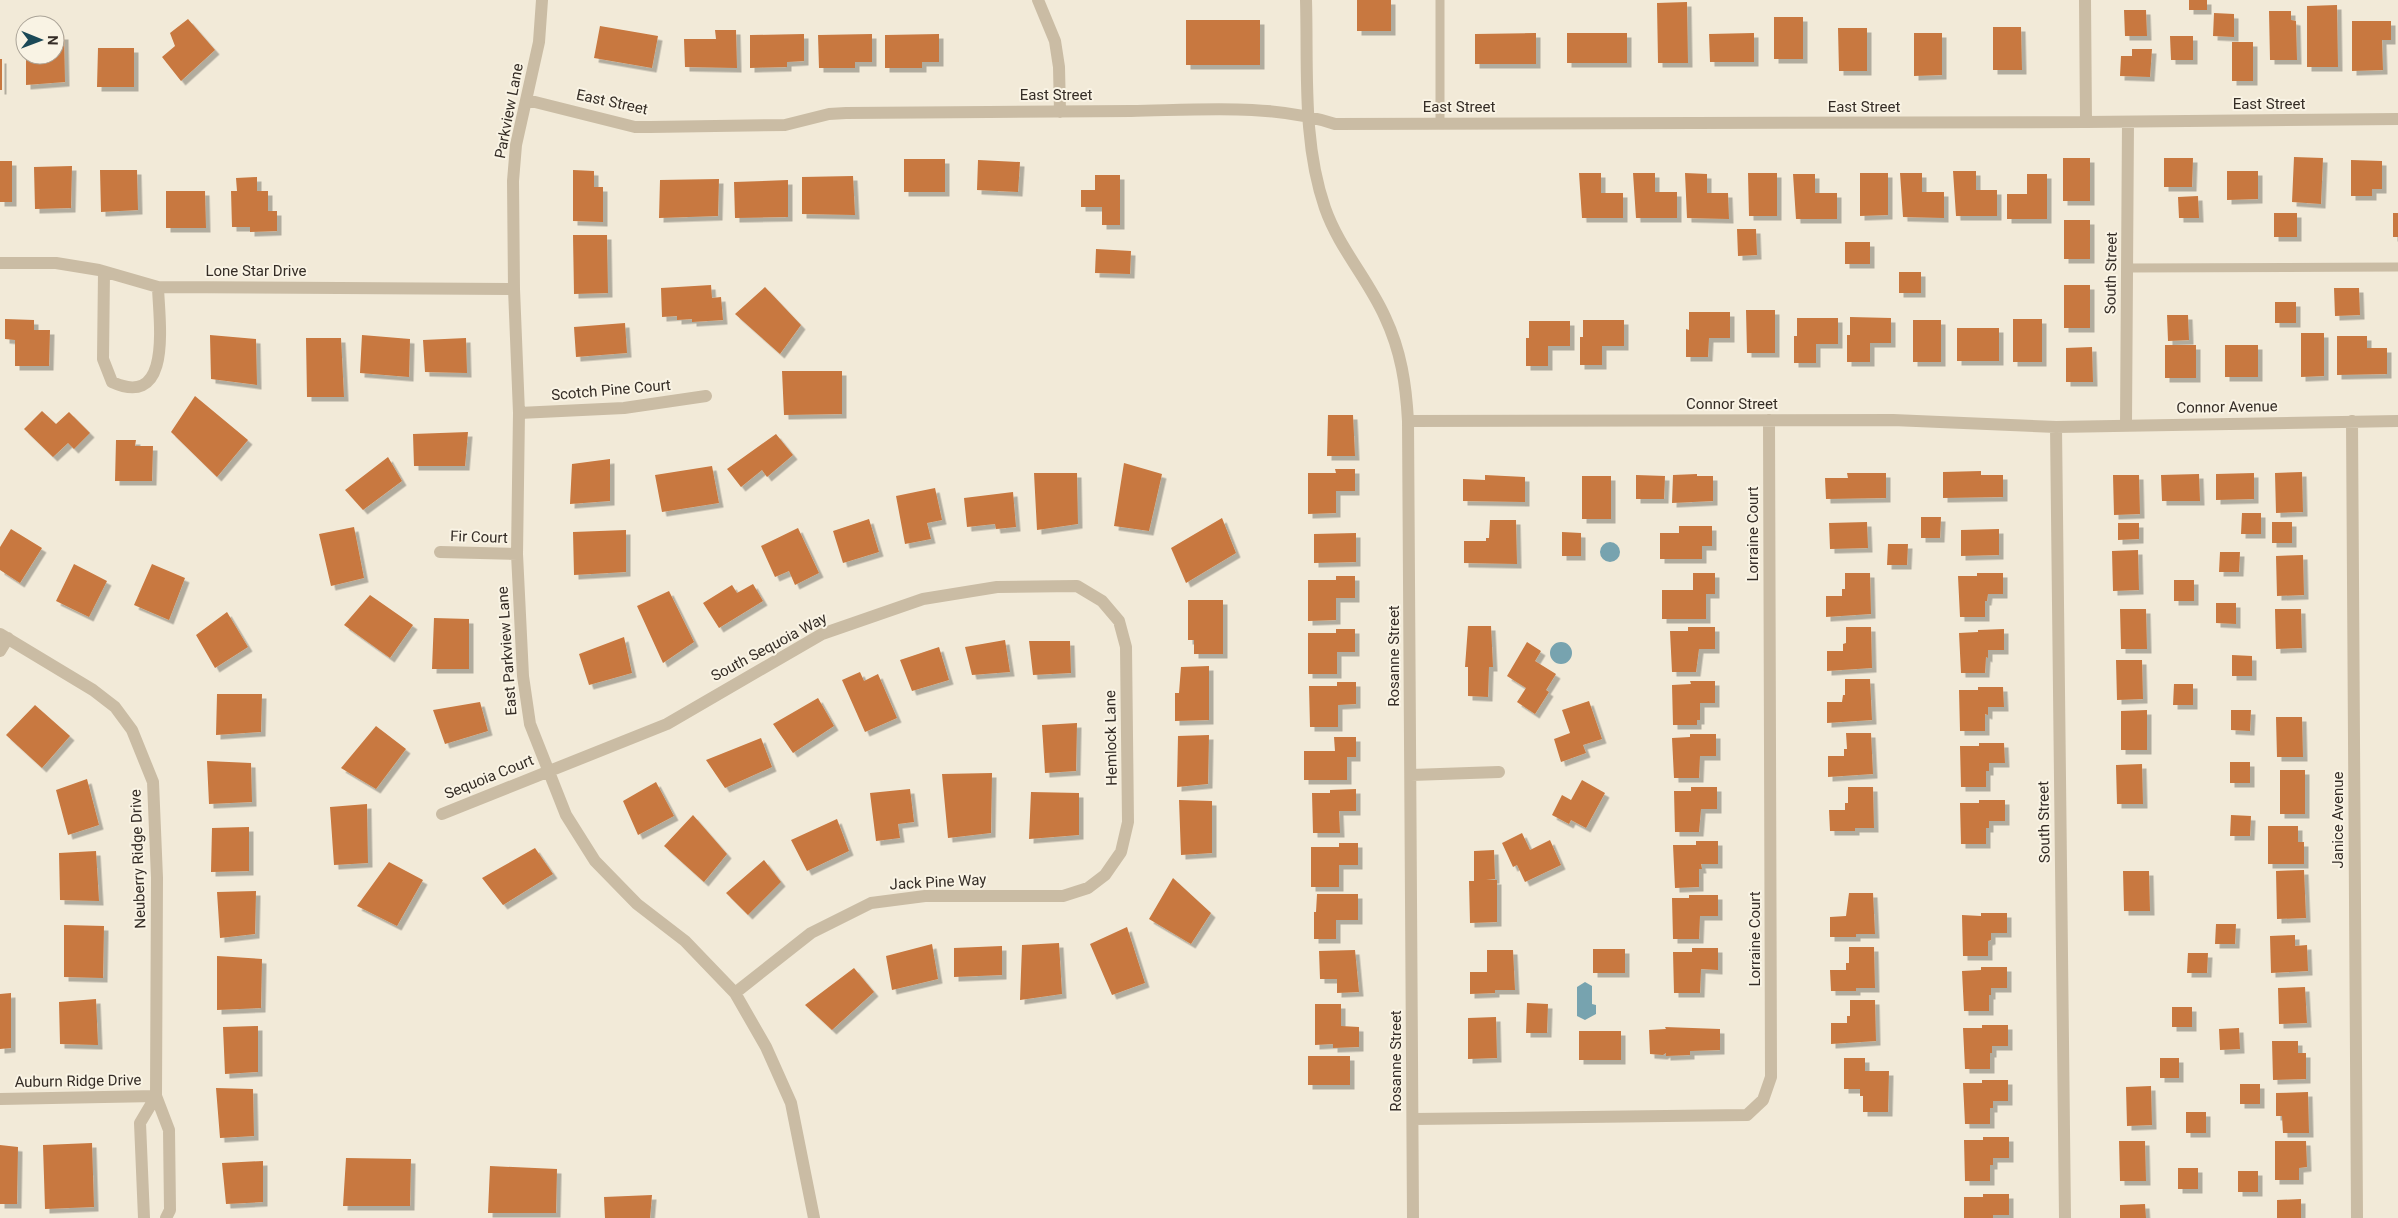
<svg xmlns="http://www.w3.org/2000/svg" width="2398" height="1218" font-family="Roboto,sans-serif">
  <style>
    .water { fill: #77a3af }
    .building { fill: #c8783f; filter: url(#shadow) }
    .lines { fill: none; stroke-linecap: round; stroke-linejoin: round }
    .service { stroke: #cabca4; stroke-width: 9 }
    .minor { stroke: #cabca4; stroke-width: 12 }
    .labels { text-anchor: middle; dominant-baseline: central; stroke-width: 4; stroke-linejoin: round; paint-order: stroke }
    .street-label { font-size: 15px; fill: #352d26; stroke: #f9f3e4 }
  </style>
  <defs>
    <filter id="shadow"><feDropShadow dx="4.5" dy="4.5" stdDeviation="0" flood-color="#0004"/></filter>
  </defs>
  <rect width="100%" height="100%" fill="#f2ead8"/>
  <path class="water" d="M1600 552a10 10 0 1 1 20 0a10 10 0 1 1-20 0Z
    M1550 653a11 11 0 1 1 22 0a11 11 0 1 1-22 0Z
    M1585,982L1592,986V1004L1596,1005V1014L1585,1020L1577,1016V987Z"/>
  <path class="building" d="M1357,0H1391V31H1357Z
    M2189,0H2207V10H2189Z
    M1687,2L1688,63H1658L1657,3Z
    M2337,5L2338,67H2307V6Z
    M2124,10H2146L2147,36H2125Z
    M2269,11H2291V20L2296,21L2297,60H2270Z
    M2214,13L2234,14V37L2213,36Z
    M1774,17H1803V59H1774Z
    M188,19L215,50L181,81L162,57L175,46L170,33Z
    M1186,20H1260V65H1186Z
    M2352,21H2391V40H2382L2383,70L2352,71Z
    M600,26L658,36L652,68L594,58Z
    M1993,27H2021L2022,70H1993Z
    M1838,28H1867V71H1839Z
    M715,30H736L737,68L685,67L684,39H716Z
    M1536,33V64H1475V34Z
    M1567,33H1627V63H1567Z
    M1754,33V62H1710L1709,34Z
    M1914,33H1942V75L1914,76Z
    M804,34V61L787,62V67L750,68V35Z
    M872,34V62H855V68H819L818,35Z
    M939,34V62H922V68H885V35Z
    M55,35H64L65,82L26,85V55H55Z
    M2170,36H2193V60H2171Z
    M2232,42H2253V81H2232Z
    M98,48H134V87H97Z
    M2132,49H2152L2150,77L2120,76L2121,56H2132Z
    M0,59H2V90H0Z
    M2294,157L2323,158L2321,204L2292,202Z
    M2063,158H2090V201H2063Z
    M2164,158H2193L2192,187H2164Z
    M904,159H945V192H904Z
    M978,160L1020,162L1018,192L977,190Z
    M2351,160L2382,161V189H2372V196H2351Z
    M0,161H12V202H0Z
    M72,166L71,208L35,209L34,167Z
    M100,170H137L138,210L101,212Z
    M573,170L594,171V187H603V222L573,221Z
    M1953,171H1976V190H1997V216H1956Z
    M2227,171H2258V199L2227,200Z
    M1579,173H1601V193H1623V218H1582Z
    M1633,173H1655V192H1677V218H1636Z
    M1685,173L1707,174V193H1728L1729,219L1687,218Z
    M1748,173H1777V216H1749Z
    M1860,173H1888V215L1860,216Z
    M1900,173H1922V192H1944V218L1903,217Z
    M1793,174H1815V193H1837V219H1796Z
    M2027,174H2047V219H2007V194H2027Z
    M1095,175H1120V225H1102V207H1081V190H1095Z
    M853,176L855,215L802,214V177Z
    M257,177V191H268V211H277V231L250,232V227H232L231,191H237L236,178Z
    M719,179L718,216L659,218L660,180Z
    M788,180V217L735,218L734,182Z
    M166,191H205L206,228H166Z
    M2198,196L2199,218H2179L2178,197Z
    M2274,213H2297V237H2274Z
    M2393,213H2398V237H2393Z
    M2064,220H2090V259H2064Z
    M1737,229H1756L1757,255L1738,256Z
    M573,235H607L608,293L574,294Z
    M1845,242H1870V264H1845Z
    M1096,249L1131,251L1130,274L1095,273Z
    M1899,272H1921V293H1899Z
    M711,285L712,298L721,297L723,320L692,322V319L677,320V316L662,317L661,288Z
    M2064,285H2090V328H2064Z
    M765,287L801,325L780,354L735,314Z
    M2334,288H2359L2360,315L2335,316Z
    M2275,302H2296V323H2275Z
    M1746,310H1775V353H1747Z
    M1689,312H1730V338H1709L1708,357H1686V329L1689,330Z
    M2167,315H2188L2189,340L2168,341Z
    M1850,317L1891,318V343H1870V362H1847V335H1850Z
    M1797,318H1838V344H1816V363H1794V336H1797Z
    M5,319L34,320V330H50L49,366H15V340L5,339Z
    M2013,319H2042V362H2013Z
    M1583,320H1624V346H1602V365H1580V337H1583Z
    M1913,320H1941V362H1913Z
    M1529,321H1570V346H1548V366H1526V338H1529Z
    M625,323L627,353L576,357L574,327Z
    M1957,328H1999V361H1957Z
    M2301,333H2324V376L2301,377Z
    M210,335L256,339L257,385L211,379Z
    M362,335L410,339L409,377L360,373Z
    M2337,336H2367V348H2387V374L2337,375Z
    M306,338H341L344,397H307Z
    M466,338L467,373L425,372L423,340Z
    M2165,345H2196V378H2165Z
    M2225,345H2258V377H2225Z
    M2092,347L2093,382H2066V348Z
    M782,371H842V414L784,415Z
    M195,396L248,440L217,477L171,432Z
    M42,411L56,424L69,412L90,433L74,449L68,443L53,457L24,429Z
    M1328,415H1353L1355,456H1327Z
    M468,432L465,466H414L413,434Z
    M776,434L793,455L767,477L762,470L741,487L727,469Z
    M116,440H136L135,446H153L152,481H115Z
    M388,457L402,481L363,510L345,490Z
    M610,459V501L570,504L572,464Z
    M1124,463L1162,474L1149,531L1114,526Z
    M712,466L719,503L662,512L655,475Z
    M1335,469H1355V491H1336V513L1308,514V473H1336Z
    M1981,471V475H2003V497L1943,498V472Z
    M2302,472L2303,512L2276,513L2275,473Z
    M1034,473H1077L1078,524L1037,530Z
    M1847,473H1886V498L1826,499L1825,478H1848Z
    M2254,473V499L2216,500V474Z
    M1697,474V476H1713V501L1672,503L1673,475Z
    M2199,474L2200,501H2162L2161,475Z
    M1485,475L1525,477V502L1463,501V479L1485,480Z
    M1636,475L1665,476L1664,499H1636Z
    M2113,475H2139L2140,514L2114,515Z
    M1582,476H1611V519H1582Z
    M935,488L942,520L927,523L931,539L905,544L896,496Z
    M1013,492L1016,527L996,529L995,524L967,527L964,498Z
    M2242,513H2261V534H2241Z
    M1921,517H1941L1940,538H1921Z
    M1222,518L1236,553L1186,583L1171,548Z
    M869,519L879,552L843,563L833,531Z
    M1490,520H1516L1517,564L1464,563V541H1486V538H1489Z
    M1867,522L1868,548L1830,549L1829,523Z
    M2272,522H2292V543H2272Z
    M2118,523H2139V539L2118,540Z
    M1679,526H1712V546H1702V559H1660V533H1679Z
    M354,527L364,578L331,586L319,534Z
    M798,528L819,573L795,585L789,571L775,577L761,546Z
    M11,529L42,548L20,583L0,570V547Z
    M1999,529V555L1961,556V530Z
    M626,530V572L574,575L573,532Z
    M1562,532L1581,533V556H1562Z
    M1356,533V562L1314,563V534Z
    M1888,544H1908L1907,565H1887Z
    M2138,550L2139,590L2113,591L2112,551Z
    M2220,552H2240L2239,572H2219Z
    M2303,555L2304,595L2277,596L2276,556Z
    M74,564L107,581L89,617L56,601Z
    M152,564L185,578L169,620L134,605Z
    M1693,573H1715V594H1706V619H1662V590H1693Z
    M1845,573H1870L1871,614L1826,617V596H1842V589H1845Z
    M1977,573H2003V594H1988L1987,601H1985V617H1960L1958,576H1977Z
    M1336,576H1355V598H1336V620L1308,621V580H1336Z
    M2174,580H2194V601H2174Z
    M753,584L763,601L719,628L703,603L732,585L737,593Z
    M669,591L694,642L663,663L637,606Z
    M370,595L413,625L390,658L344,625Z
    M1188,600H1223V654H1194V640H1188Z
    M2216,603H2236V624L2216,623Z
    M2120,609H2146L2147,649H2121Z
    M2275,609H2301L2302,648L2276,649Z
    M227,612L248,647L215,668L196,635Z
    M434,618L469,619V669H432Z
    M1468,626H1491L1493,667H1489L1488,697L1468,696V667H1465Z
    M1688,627H1715V649H1699L1696,672H1672L1670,631H1688Z
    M1846,627H1871L1872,668L1827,671V651H1843V644L1846,643Z
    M1336,629H1355V652H1337V674H1308V633H1336Z
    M2004,629V650H1988V658L1986,657L1985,673H1961L1959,633L1978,632V630Z
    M624,637L632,673L589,685L579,654Z
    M1005,640L1010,672L972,675L965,647Z
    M1029,641H1070L1071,673L1033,675Z
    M1527,642L1541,651L1535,661L1556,674L1546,690L1549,692L1535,714L1517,702L1526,688L1507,676Z
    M939,647L949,680L912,691L900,660Z
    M2232,655L2252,656V676H2232Z
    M2116,660H2142L2143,699L2117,700Z
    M1209,666V720L1175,721V693H1179L1181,667Z
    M860,672L864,681L878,674L897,718L865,732L842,680Z
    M1845,679H1870L1872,720L1827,723V702H1842L1843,695H1845Z
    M1690,681H1715V703H1700V720H1697V725H1673L1672,685L1691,684Z
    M1337,682H1356V704L1338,705V727H1310L1309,686H1337Z
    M2174,684H2193V705H2173Z
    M1978,687H2003L2004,707H1988V715L1985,714V731H1960L1959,690H1978Z
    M217,694H262L261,732L216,735Z
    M818,698L834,726L793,753L773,724Z
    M1589,701L1602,739L1583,745L1586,753L1561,762L1554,739L1570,733L1562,710Z
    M480,702L488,731L445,744L433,710Z
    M35,705L70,736L42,768L6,735Z
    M2147,710V750H2121V711Z
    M2231,710H2251L2250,731L2231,730Z
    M2276,717H2302L2303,757H2277Z
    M1077,723L1076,771L1045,773L1042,725Z
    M376,726L406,749L376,789L341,768Z
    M1846,733H1871L1873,774L1828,777V756H1844V749H1847Z
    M1690,734H1716V756H1700L1699,778H1674L1672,738L1690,737Z
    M1209,735L1208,784L1177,787L1178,736Z
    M1334,737H1356V757H1347V780H1304V751H1335Z
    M761,738L772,767L725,788L706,760Z
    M1979,743H2004L2005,763H1989V771H1986V787H1961L1960,746H1979Z
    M207,761L251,763L252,802L209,804Z
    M2230,762H2250V783H2230Z
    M2142,764L2143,804H2117L2116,765Z
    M2280,770H2305V814H2280Z
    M992,773L991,833L948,838L942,774Z
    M87,779L99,825L68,835L56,790Z
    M1582,780L1605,793L1586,828L1571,820L1569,824L1552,815L1562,795L1571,800Z
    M656,782L674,816L638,835L623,801Z
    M1691,787H1717V809H1701L1699,832H1675L1674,791H1691Z
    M1848,787H1873L1874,828H1855V831H1830L1829,810H1845V803H1848Z
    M910,789L914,822L898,824L900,838L876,841L870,793Z
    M1356,789V811H1339L1340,833H1313L1312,793H1330V790Z
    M1031,792L1079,793V835L1029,839Z
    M1179,800L1212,801V853L1181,855Z
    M1979,800H2005V821H1989V828H1986V844H1961L1960,803H1979Z
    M367,804L368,863L334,865L330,807Z
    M693,815L727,854L704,882L664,846Z
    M2231,815L2251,816L2250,836H2230Z
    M837,819L849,851L807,871L791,840Z
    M2268,826H2298V842H2304V864H2268Z
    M249,827V871L211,872L212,828Z
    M1522,833L1530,850L1550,840L1561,865L1525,882L1517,865L1513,867L1502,843Z
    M1696,841H1718V864H1701L1702,869H1699V887L1675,888L1673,845H1696Z
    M1339,843H1358V865H1339V887H1311V847H1339Z
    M535,848L553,874L503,905L482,878Z
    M1494,850L1495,879L1486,880H1497V922L1470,923L1469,881H1474V851Z
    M96,851L99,901L60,900L59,853Z
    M764,860L781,882L748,915L726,893Z
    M389,862L423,880L397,926L357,906Z
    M2304,870L2306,918L2277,919L2276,871Z
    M2123,871H2149L2150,911H2124Z
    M1173,878L1211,913L1191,944L1149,919Z
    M256,891L255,934L220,938L217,892Z
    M1849,893H1873L1875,934H1856V937H1830V917L1846,916Z
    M1317,894H1358V920H1336V939H1314V912H1316Z
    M1689,895H1718V916H1700L1699,939H1673L1672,898H1689Z
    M1981,913H2007V933H1991V940L1988,941V956H1963L1962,915L1981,916Z
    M2216,924H2236L2235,944H2215Z
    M64,925L104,926L103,978L64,977Z
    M1127,927L1145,983L1112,995L1090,944Z
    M2295,935V946L2307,945L2308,971L2271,973L2270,936Z
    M1059,943L1062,994L1020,1000L1022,945Z
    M932,944L938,979L892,990L886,956Z
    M1002,946V975L954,977V948Z
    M1849,947H1874L1875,988H1856V991H1831L1830,970H1846V963H1849Z
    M1692,948H1718V970L1701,969L1700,993H1674L1673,952H1692Z
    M1593,949H1625V973H1593Z
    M1355,950L1359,992L1337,993V979H1320L1319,951Z
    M1487,950H1513L1515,990H1495V993L1470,994V972H1487Z
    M2188,953H2208L2207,973H2187Z
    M217,956L262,959L261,1008L217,1010Z
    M1981,967H2007V988H1991V995H1989V1011H1964L1962,971L1981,970Z
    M854,968L874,992L832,1030L805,1005Z
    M2305,987L2307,1023L2279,1024L2278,988Z
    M11,993V1048L0,1049V994Z
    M96,999L98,1045L60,1044L59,1002Z
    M1850,1000H1875L1876,1041L1831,1044V1023H1847V1016H1850Z
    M1527,1003L1548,1004L1547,1033H1526Z
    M1315,1004H1341V1026L1359,1027V1047L1333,1048V1044L1315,1045Z
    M2172,1007H2192V1027H2172Z
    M1496,1017L1497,1058L1468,1059V1018Z
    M1982,1025H2008V1046H1992V1053H1990V1069H1965L1963,1028H1982Z
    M258,1026V1072L225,1074L223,1027Z
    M1665,1027L1720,1029V1050L1690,1051V1055L1666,1056V1053L1663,1055L1650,1054L1649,1030L1666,1029Z
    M2239,1028L2240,1049L2220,1050L2219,1029Z
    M1579,1031H1621V1060H1579Z
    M2272,1041H2298V1053H2306V1079L2273,1080Z
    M1308,1056H1350V1085H1308Z
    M1844,1058H1865V1071H1889L1888,1112H1863V1096H1860V1089H1844Z
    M2160,1058H2179V1078H2160Z
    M1982,1080H2008V1101H1993V1108H1990V1124H1965L1963,1083H1982Z
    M2240,1084H2260V1104H2240Z
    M2151,1086L2152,1125L2127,1126L2126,1087Z
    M216,1088L253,1089L254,1136L220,1138Z
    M2308,1092L2309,1133H2283L2282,1116H2276V1093Z
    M2186,1112H2206V1133H2186Z
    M1983,1137H2009V1158H1993V1165H1990V1181H1965L1964,1140H1983Z
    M2119,1141H2145L2146,1181H2120Z
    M2275,1141H2306L2307,1167L2299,1168V1180H2275Z
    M92,1143L94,1207L45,1209L43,1145Z
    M0,1145L18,1147L17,1204H0Z
    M346,1158L411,1159L410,1206H343Z
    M263,1161V1202L226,1204L222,1163Z
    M490,1166L557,1169L556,1213H488Z
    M2178,1168H2198V1189H2178Z
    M2238,1171H2258V1192H2238Z
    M1983,1194H2009V1215H1993V1218H1964V1197H1983Z
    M652,1195L650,1218H605L604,1197Z
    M2301,1199V1218H2277V1200Z
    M2145,1204L2146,1218H2120V1205Z"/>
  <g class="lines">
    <path class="service" d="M1440,0V124
      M2127,268L2398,267"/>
    <path class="minor" d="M542,0L539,42L516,145L513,181L514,289L519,413L517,554L523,676L530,724L566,815L595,861L637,904L685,941L735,993L766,1047L791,1103L814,1218
      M1038,0L1055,41L1059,67L1060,112
      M1306,0C1308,68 1302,142 1325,208C1339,248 1368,279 1385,317C1401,351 1406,384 1408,421L1413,1218
      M2085,0L2086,122
      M527,100L635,127H650L785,125L829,114L846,113C941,112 1036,112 1131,111C1197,110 1272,103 1335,124L2086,122L2398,119
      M0,263H56L99,270L158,287L514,289
      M104,272L103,359L112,382C173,410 159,321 158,287
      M519,413L624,408L706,396
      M1408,421L1893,420L2056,427L2398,421
      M2352,421L2357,1218
      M2126,425L2128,122
      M2056,427L2065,1218
      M440,552L517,554
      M0,634L93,690L115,707L132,730L153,782L157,878L156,1096L169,1130L170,1210L166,1218
      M0,651L8,638
      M1411,775L1499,772
      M442,814L667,724L822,634L923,599L997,587L1077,586L1102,601L1119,621L1126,647L1128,822L1121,852L1105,875L1088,888L1063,896H925L871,903L811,933L735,993
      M0,1099L156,1096
      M1413,1119L1747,1115L1763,1100L1771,1077L1769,420
      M144,1218L140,1123L156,1096"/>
  </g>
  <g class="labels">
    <g class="street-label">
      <text x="1056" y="95">East Street</text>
      <text transform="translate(612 102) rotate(12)">East Street</text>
      <text x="2269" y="104">East Street</text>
      <text x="1459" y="107">East Street</text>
      <text x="1864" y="107">East Street</text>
      <text transform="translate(509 111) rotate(-79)">Parkview Lane</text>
      <text x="256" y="271">Lone Star Drive</text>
      <text transform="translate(2111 273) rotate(-89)">South Street</text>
      <text transform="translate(611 390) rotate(-5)">Scotch Pine Court</text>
      <text x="1732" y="404">Connor Street</text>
      <text transform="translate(2227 407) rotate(-1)">Connor Avenue</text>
      <text transform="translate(1753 534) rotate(-90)">Lorraine Court</text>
      <text transform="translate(479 537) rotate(2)">Fir Court</text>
      <text transform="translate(769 647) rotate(-28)">South Sequoia Way</text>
      <text transform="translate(507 651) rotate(-94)">East Parkview Lane</text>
      <text transform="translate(1394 656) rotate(-90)">Rosanne Street</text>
      <text transform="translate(1111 738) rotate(-91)">Hemlock Lane</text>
      <text transform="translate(489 777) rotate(-22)">Sequoia Court</text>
      <text transform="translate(2338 820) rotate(-90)">Janice Avenue</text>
      <text transform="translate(2044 822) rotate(-91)">South Street</text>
      <text transform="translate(138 859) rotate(-92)">Neuberry Ridge Drive</text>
      <text transform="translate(938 882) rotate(-3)">Jack Pine Way</text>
      <text transform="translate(1755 939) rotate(-90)">Lorraine Court</text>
      <text transform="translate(1396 1061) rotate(-90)">Rosanne Street</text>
      <text transform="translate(78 1081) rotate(-1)">Auburn Ridge Drive</text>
    </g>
  </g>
  <g transform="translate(40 40) rotate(91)"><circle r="24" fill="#f9f3e4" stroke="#aba498"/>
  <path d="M0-4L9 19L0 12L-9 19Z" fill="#1b4957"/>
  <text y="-8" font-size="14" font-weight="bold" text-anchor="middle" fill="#352d26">N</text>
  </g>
</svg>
